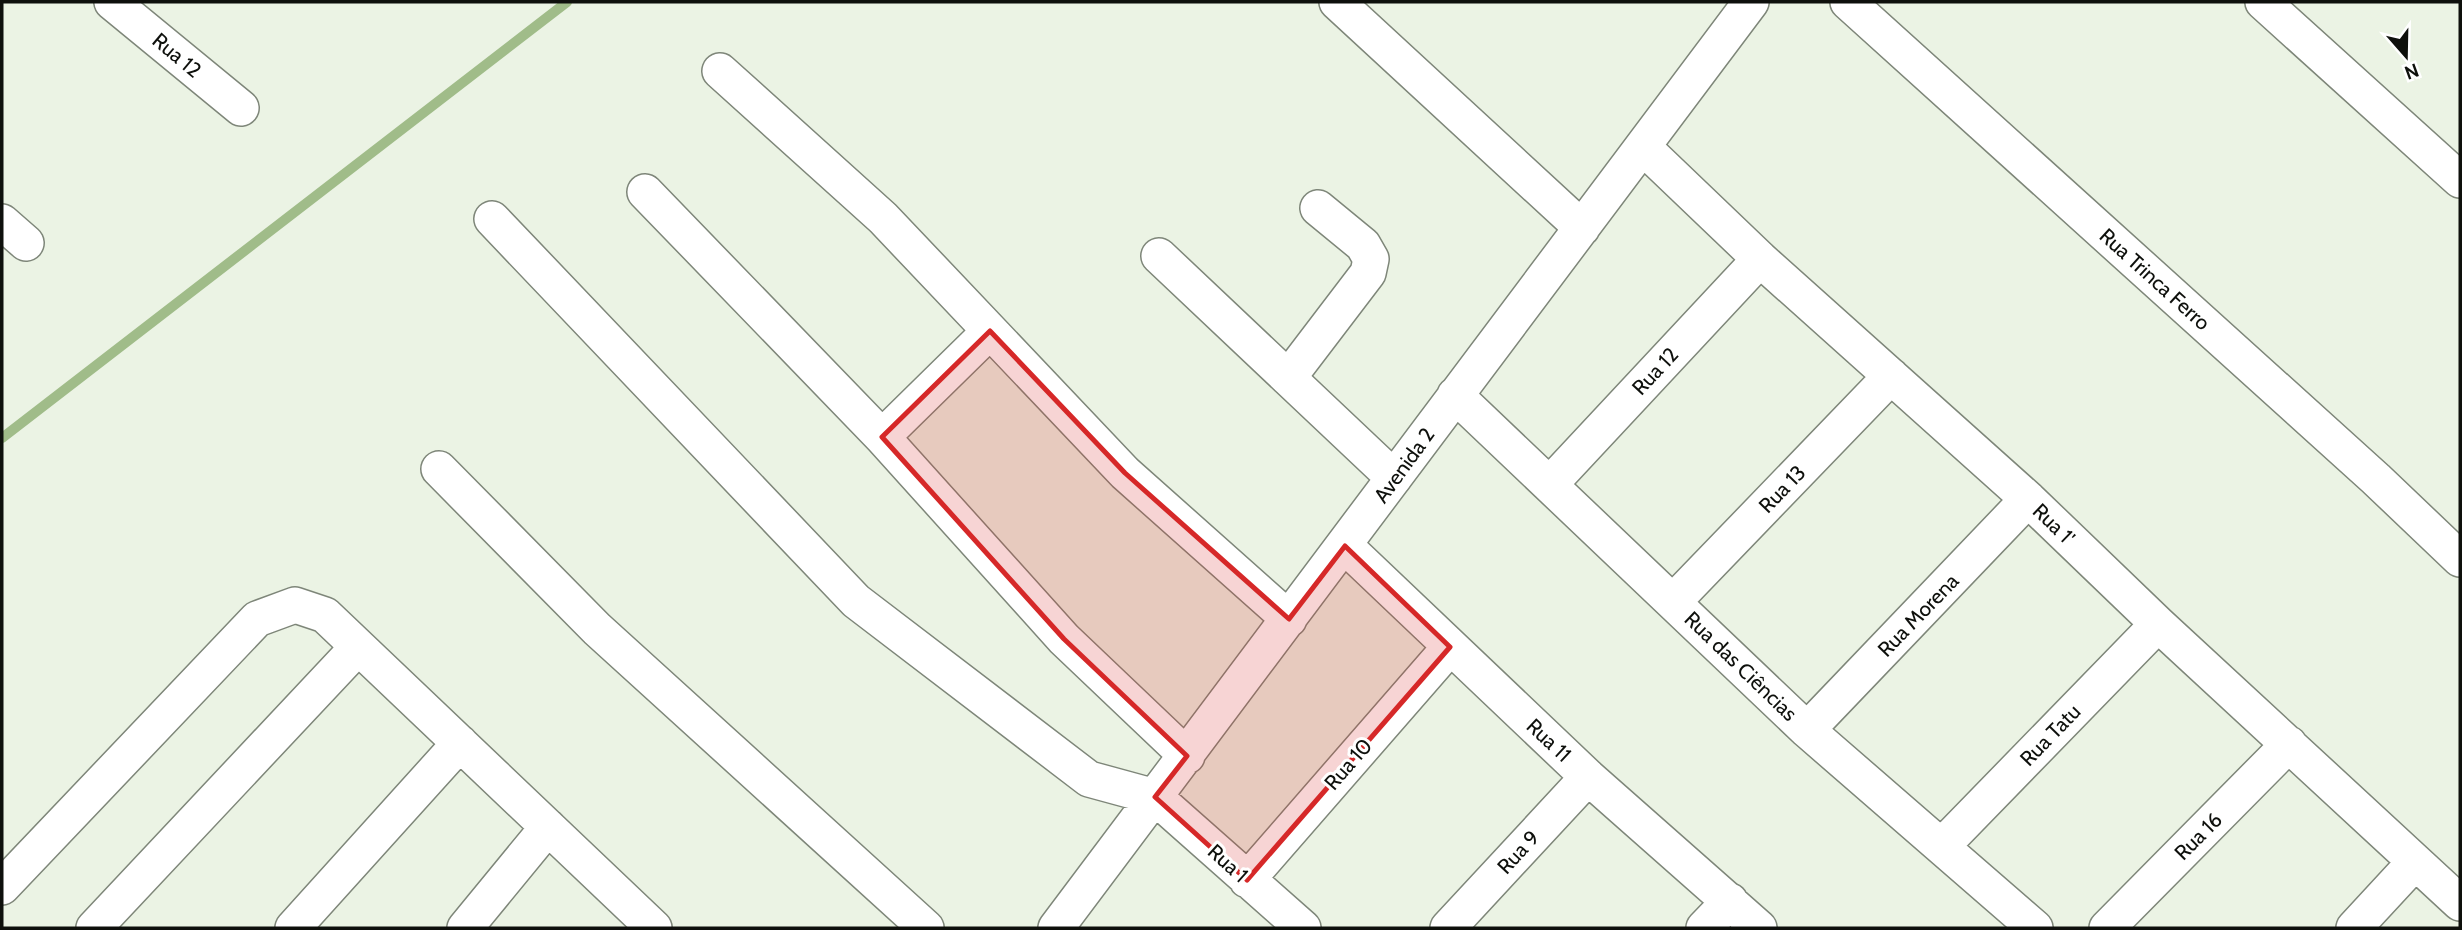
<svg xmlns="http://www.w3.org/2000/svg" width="2462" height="930" font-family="Cabin,sans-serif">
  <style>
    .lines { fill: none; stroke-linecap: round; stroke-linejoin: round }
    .stream { stroke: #a0bc89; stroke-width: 10 }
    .street-casing { stroke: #7e8679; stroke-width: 38 }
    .street { stroke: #fff; stroke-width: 35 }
    .marked { fill: #d62828; fill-opacity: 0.2; stroke: #d62828; stroke-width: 5; stroke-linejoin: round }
    .labels { text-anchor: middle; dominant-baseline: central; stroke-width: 6; stroke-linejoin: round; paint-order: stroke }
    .street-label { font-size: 21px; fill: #0e100c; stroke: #fff }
  </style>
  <rect width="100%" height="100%" fill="#ebf3e4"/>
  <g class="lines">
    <path class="stream" d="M2,438L567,2"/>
    <defs>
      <path id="street" d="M112,2L241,108
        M1337,2L1582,228
        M1848,2L2376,479L2460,559
        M2263,2L2460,180
        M720,71L883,218L1125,473L1289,619
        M1644,148L1760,259L2028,499L2158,624L2460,903
        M645,192L882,437L1064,639L1187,756
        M492,219L856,601L1089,779L1155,797L1303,928
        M2,222L26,243
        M1159,256L1394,478
        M1288,378L1368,273L1371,259L1363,245L1318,208
        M1455,395L1807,730L2035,928
        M882,437L990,331
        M439,469L597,629L926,928
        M1550,484L1760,259
        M1345,546L1588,777L1759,928
        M1673,602L1891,376
        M1807,730L2028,499
        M1942,846L2158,624
        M1247,880L1450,647
        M2,887L257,619L295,605L325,615L654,928
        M94,928L358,647
        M293,928L460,743
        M465,928L548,827
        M1056,928L1751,2
        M1448,928L1588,777
        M1704,928L1730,901
        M2107,928L2289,744
        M2354,928L2415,862"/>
    </defs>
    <use href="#street" class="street-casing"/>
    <use href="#street" class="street"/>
  </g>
  <path class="marked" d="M990,331L1125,473L1289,619L1345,546L1450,647L1247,880L1155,797L1187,756L1064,639L882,437Z"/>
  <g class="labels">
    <g class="street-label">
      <text transform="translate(177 55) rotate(40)">Rua 12</text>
      <text transform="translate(2155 279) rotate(42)">Rua Trinca Ferro</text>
      <text transform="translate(1655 371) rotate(-47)">Rua 12</text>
      <text transform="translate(1404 465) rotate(-54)">Avenida 2</text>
      <text transform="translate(1782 489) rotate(-46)">Rua 13</text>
      <text transform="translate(2054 524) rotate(44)">Rua 1'</text>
      <text transform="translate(1918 615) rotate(-46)">Rua Morena</text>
      <text transform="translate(1741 666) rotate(44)">Rua das Ciências</text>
      <text transform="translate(2050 735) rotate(-46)">Rua Tatu</text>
      <text transform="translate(1549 740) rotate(43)">Rua 11</text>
      <text transform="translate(1348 764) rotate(-49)">Rua 10</text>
      <text transform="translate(2198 836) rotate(-45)">Rua 16</text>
      <text transform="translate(1518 852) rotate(-47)">Rua 9</text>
      <text transform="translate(1228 863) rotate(42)">Rua 1</text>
    </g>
  </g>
  <rect width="2462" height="930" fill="none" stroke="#0e100c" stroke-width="7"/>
  <g transform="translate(2406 56) rotate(160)" stroke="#ffffff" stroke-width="5" paint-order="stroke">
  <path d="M0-5L12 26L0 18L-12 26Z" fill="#0e100c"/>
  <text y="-10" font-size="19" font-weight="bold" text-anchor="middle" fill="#0e100c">N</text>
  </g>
</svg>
